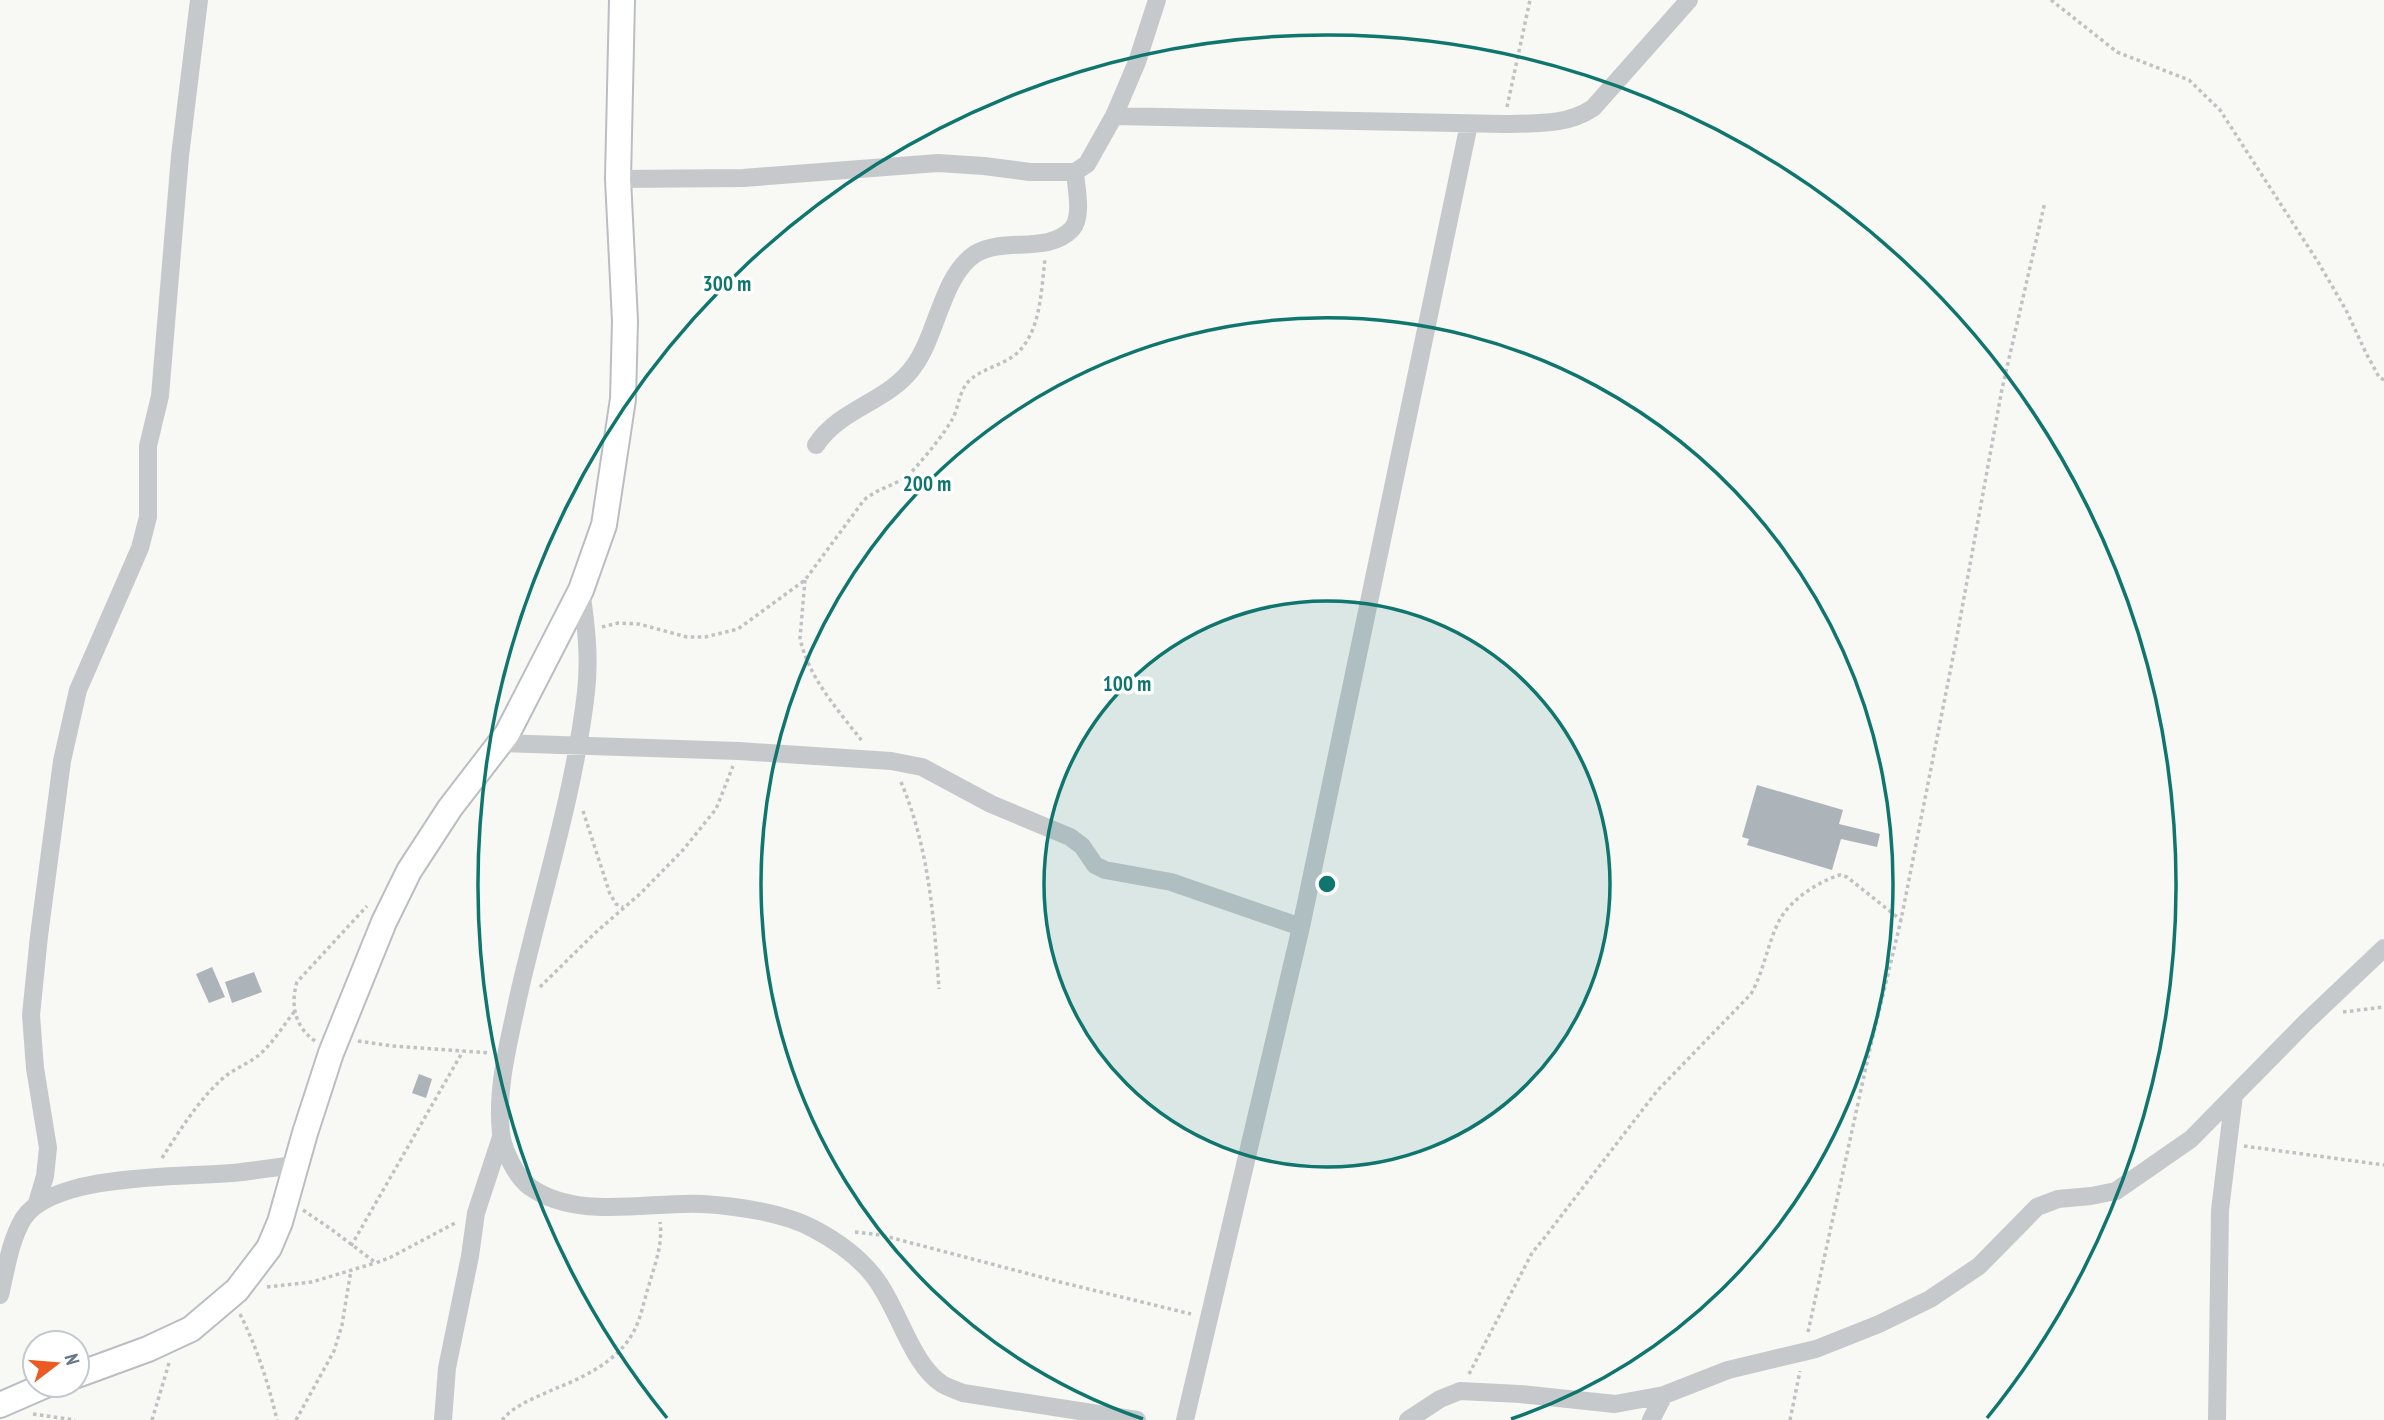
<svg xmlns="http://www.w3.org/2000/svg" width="2384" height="1420" font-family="'PT Sans Narrow',sans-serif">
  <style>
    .building { fill: #acb4ba }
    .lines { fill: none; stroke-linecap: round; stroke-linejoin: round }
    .secondary-casing { stroke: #babec3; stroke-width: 28 }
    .path { stroke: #bfc1c3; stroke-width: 3.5; stroke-dasharray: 3.5 3.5; stroke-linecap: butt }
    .street { stroke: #c5c9cc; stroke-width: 18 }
    .secondary { stroke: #fff; stroke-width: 24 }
    .ring { fill: none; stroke: #0f766e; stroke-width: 3.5 }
    .centre { fill: #0f766e; stroke: #fff; stroke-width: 3.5 }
    .ring-label { font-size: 21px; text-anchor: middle; font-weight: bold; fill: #0f766e; stroke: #fff; stroke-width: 7; stroke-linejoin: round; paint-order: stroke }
  </style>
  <rect width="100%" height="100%" fill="#f8f8f5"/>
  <path class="building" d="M1757,785L1843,810L1839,824L1880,834L1877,847L1841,839L1832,870L1747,845L1749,839L1742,837Z
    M212,967L225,997L209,1003L196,974Z
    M254,972L262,992L232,1003L225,982Z
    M419,1074L432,1079L426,1098L412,1093Z"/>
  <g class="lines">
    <defs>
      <path id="secondary" d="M77,1375L148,1349L191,1329L237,1290L269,1248L280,1222L305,1133L331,1053L384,922L409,871L450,808L507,734L581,590L604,525L623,399L625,321L618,179L622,0
        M0,1405L46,1385"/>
    </defs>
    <use href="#secondary" class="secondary-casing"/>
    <path class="path" d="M2051,0L2117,52L2189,80L2220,110L2318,262L2346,310L2366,353L2379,377L2384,380
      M1507,107L1530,0
      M805,580L800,638C808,677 838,710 862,741
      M602,627L618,623L639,624L687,637H705L738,629L805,580L864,500C882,485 899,487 917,466C929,452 944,434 953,418C959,406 959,390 970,380C982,369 999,366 1012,357C1041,337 1041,291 1045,259
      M901,782C929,848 934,918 939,989
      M583,811L610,894L616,904L623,907
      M540,987L595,933L641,893L683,850L716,809L733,766
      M2343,1012L2384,1007
      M315,1041C295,1027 290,1005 297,982L367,906
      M358,1041L392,1046L490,1053
      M2244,1146L2384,1165
      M162,1158C180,1130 198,1101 222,1079C233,1069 248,1064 259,1055C273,1043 283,1026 294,1012
      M303,1210L331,1229L376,1263L391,1257L457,1222
      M855,1232L881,1235L1060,1282L1191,1314
      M351,1246L463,1051
      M267,1287L312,1282L375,1263
      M240,1314C257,1348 268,1382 277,1420
      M1808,1332L1869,1053L1901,920L1955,647L2002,389L2045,202
      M1469,1374L1532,1253L1545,1237L1657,1091L1751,994C1764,971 1767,945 1779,921C1790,900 1817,882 1840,875L1847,877L1901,920
      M33,1414L75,1420
      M152,1420L169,1363
      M296,1420L334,1351L342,1325L351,1270
      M502,1420C516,1404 533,1399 552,1390C582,1378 618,1362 634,1331C641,1318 644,1300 649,1285C655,1264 663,1244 660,1222
      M1790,1420L1800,1371"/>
    <path class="street" d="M1114,116L1504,124C1535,123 1566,126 1593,108L1689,0
      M618,179L743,178L938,163L984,166L1030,172H1075L1087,164L1114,116L1137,62L1157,0
      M816,445C840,408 889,402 914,366C937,335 942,276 975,254C1004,236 1047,255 1072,229C1083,217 1076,187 1075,172
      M581,590C586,624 590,657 586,692C574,796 541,896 518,998C509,1042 496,1088 501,1133C503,1150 516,1177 530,1187C578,1221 650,1201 703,1204C737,1206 785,1213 814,1229C835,1240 857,1256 872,1274C898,1305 910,1363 942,1384C949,1388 956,1390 963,1393L1137,1420
      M500,743L739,751L891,761L922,767L991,804L1070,837L1082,846L1095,865L1105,870L1171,882L1301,927
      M37,1203L45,1176L48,1148L35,1068L31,1015L39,936L62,761L78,690L140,548L148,517V446L160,396L180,156L199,0
      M0,1295C6,1270 10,1241 23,1219C52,1173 183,1177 233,1173C254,1171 275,1167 297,1165
      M443,1420L447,1368L470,1256L476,1213L501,1137
      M1185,1420L1301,927L1469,124
      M1408,1420L1440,1399L1460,1391L1520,1394L1615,1404L1664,1395L1728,1370L1816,1349L1879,1324L1930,1299L1979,1266L2037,1207L2058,1199L2091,1196L2116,1191L2191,1139L2306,1022L2384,948
      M1651,1420L1664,1395
      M2217,1420L2220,1210L2234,1095"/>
    <use href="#secondary" class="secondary"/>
  </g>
  <circle cx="1327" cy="884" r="283" fill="#0f766e" fill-opacity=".12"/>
  <g class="ring">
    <circle cx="1327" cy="884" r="283"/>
    <path d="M1143 1419A566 566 0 1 1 1511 1419"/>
    <path d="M667 1418A849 849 0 1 1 1987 1418"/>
  </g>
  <circle cx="1327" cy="884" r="10" class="centre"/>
  <g class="ring-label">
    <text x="727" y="291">300 m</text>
    <text x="927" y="491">200 m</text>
    <text x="1127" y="691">100 m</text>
  </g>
  <g transform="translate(56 1364) rotate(74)"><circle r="33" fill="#ffffff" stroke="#c2c9cf" stroke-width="2"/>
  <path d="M0-5L12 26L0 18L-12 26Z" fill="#ea5a23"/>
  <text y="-10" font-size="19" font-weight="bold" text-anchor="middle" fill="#667787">N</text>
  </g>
</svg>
